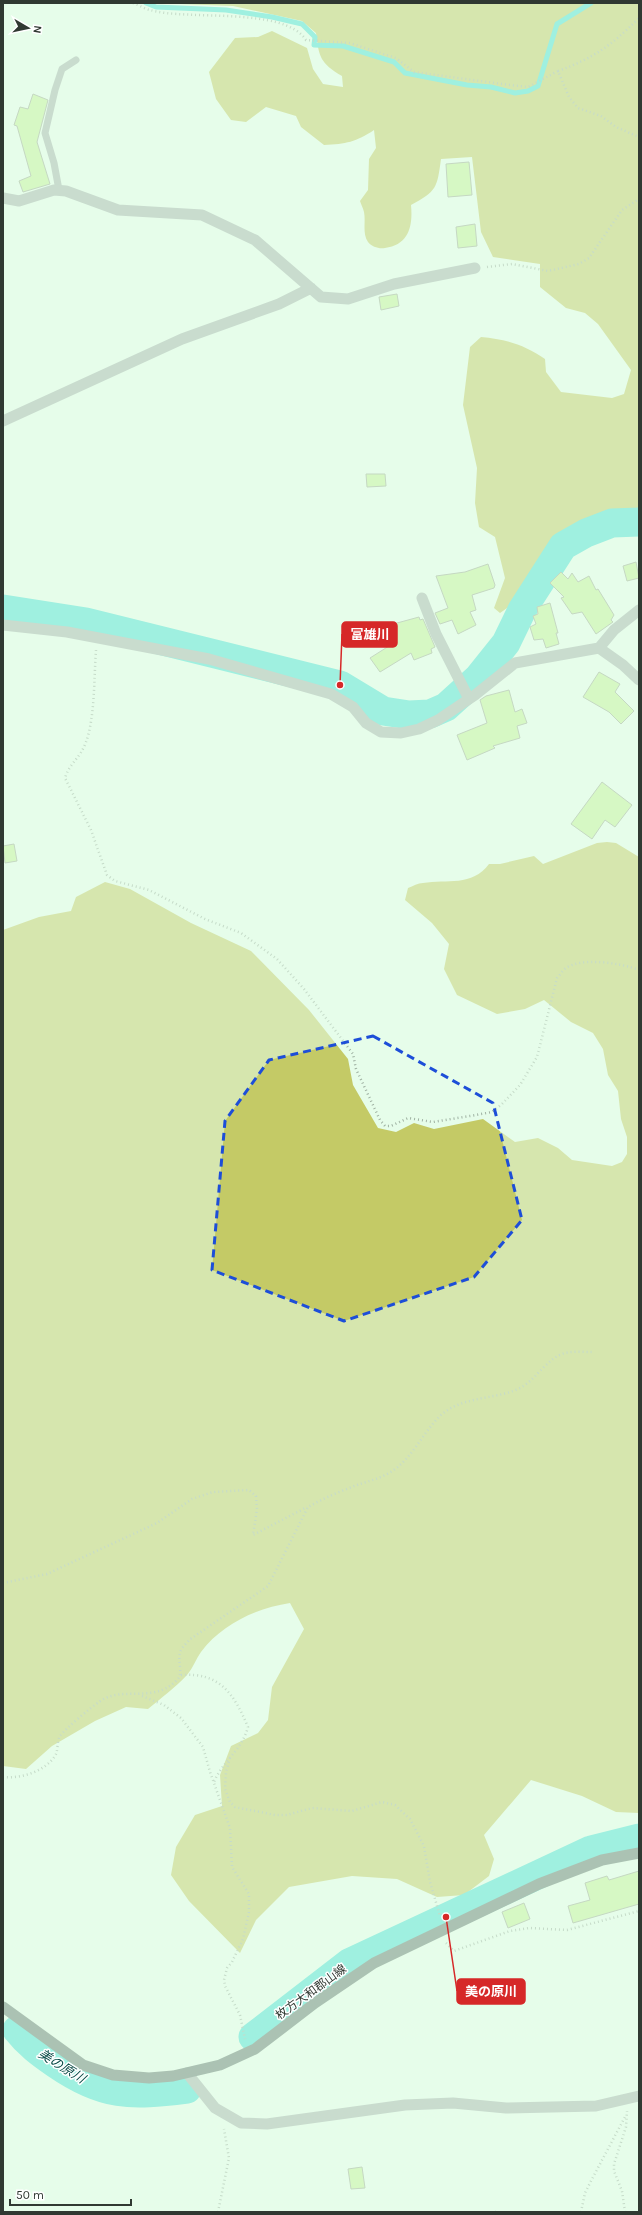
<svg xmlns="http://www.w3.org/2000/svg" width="642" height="2215" font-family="Karla,'Noto Sans JP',sans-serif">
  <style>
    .forest { fill: #c4ca66 }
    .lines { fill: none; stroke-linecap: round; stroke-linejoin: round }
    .stream { stroke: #4adfd4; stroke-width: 5 }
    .river { stroke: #4adfd4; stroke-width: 29 }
    .building { fill: #c3f198; stroke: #9eab94 }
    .path { stroke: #a0b2a3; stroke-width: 2.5; stroke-dasharray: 1 3; stroke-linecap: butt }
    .service { stroke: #a6b3ae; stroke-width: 7 }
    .minor { stroke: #a6b3ae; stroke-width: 11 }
    .primary { stroke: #647b72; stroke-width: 11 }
    .marked { fill: none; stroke: #1d4ed8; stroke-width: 3; stroke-dasharray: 8 5; stroke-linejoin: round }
    .labels { text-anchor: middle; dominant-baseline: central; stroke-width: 3; stroke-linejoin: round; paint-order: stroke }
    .street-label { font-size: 12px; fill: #303932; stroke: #fff }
    .water-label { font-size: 13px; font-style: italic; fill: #0a4c47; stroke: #fff }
    .leader { fill: none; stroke: #d62828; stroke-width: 1.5 }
    .callout-dot { fill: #d62828; stroke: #fff; stroke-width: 1.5 }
    .callout { fill: #d62828; stroke: #d62828; stroke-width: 1.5 }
    .callout-label { font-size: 13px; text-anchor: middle; font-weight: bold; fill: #fff }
  </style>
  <rect width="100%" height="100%" fill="#e6fdea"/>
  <path class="forest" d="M153,3H639V515H625L577,527L546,548L526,589L513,604L500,613L494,608L505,578L495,537L479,527L475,503L477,468L463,405L470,347L481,337C505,339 525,345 545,359L546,372L561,392L612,398L624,394L631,370L598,324L585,313L566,308L540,287V264L493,257L481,232L472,157L441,159C437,188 437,191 411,205C413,226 409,245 385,248C379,249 372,247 368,242C362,233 366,222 364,212C363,208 361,204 360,201L368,190L369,159L376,148L374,130C356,142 346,144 324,145L301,127L296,116L266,107L246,122L231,120L216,99L209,72L235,38L258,37L272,31L307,48L313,69L323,84L343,87L342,76C320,63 319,57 316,33L302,21L233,6Z
    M607,842L616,843L639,857V1813L616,1812L582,1796L531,1780L484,1835L494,1859L489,1876L464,1895L437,1897L397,1879L352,1876L289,1887L256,1920L240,1953L189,1901L171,1875L176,1847L195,1815L222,1806L220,1775L231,1746L258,1733L268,1720L272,1687L304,1629L290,1603C257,1608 222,1624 201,1652C196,1659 193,1668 187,1675C175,1688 161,1698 148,1709L126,1707L95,1721L52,1746L26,1769L3,1766V930L39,917L71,911L76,897L105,882L130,889L191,923L251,951L309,1010L348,1059L353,1085L378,1128L396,1132L414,1123L434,1129L483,1119L515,1142L538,1138L558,1148L572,1160L612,1166L622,1162L627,1154V1137L621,1119L618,1091L608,1075L603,1049L593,1033L571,1022L544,1000L525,1009L497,1014L457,995L444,969L449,944L432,923L405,900L408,888C413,886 418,883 423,883C447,879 472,887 489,864H500L534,856L543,864L597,843Z"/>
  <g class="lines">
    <path class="stream" d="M146,3L156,7L226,10L272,17L302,24L315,37L314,45L343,46L394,62L405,73L467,85L491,87L515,93L528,91L538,86L557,24L591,3"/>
    <path class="river" d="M3,609L86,622L340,685L383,711L409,715L430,714L446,707L478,678L506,643L522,610L563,546L586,533L612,523L639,522
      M17,2030C28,2044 40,2053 56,2064C104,2097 130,2096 187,2089
      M253,2037L349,1963L591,1850L639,1838"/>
  </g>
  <path class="building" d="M33,94L48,100L37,142L50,184L23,192L19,181L31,176L17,126L14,125L20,107L28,109Z
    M469,162L472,195L448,197L446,164Z
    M475,224L477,246L458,248L456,227Z
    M397,294L399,306L381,310L379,297Z
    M366,474H385L386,486L367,487Z
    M636,562L639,578L627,581L623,566Z
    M488,564L495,585L494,588L472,595L476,610L470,612L476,625L458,634L452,620L440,624L435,613L448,608L436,576L465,572Z
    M561,572L568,579L572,573L578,582L589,576L596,590L598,589L614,615L611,620L613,622L596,634L582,612L572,614L561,598L564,597L550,583Z
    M550,603L558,633H556L559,644L546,648L543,639L534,640L530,627L536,624L533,616L538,614L537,607Z
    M419,617L420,620L423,619L435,647L431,649L432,653L414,660L411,653L380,672L370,658L389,646L384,632L387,630L386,626Z
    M599,672L620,684L615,692L634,711L621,724L609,712L583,697Z
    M509,690L515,712L522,709L527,723L517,726L520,738L493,746L495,748L467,760L457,735L487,723L480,700L486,696Z
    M602,782L632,805L615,827L605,820L592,839L571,824Z
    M14,844L17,861L5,863L3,846Z
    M639,1871V1904L573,1923L568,1906L590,1900L585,1883L607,1876L609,1880Z
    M524,1903L530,1919L508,1928L502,1912Z
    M362,2167L365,2188L351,2189L348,2169Z"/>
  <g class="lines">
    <path class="path" d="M133,3C139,5 145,9 150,10C187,21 284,6 306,40L350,43L396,58L414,72L510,85L528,87L558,71L569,97L578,108L601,116L616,127L639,137
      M558,71C594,58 612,45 639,18
      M487,267L512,264L548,271L579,264L589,258L622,210L639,199
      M96,650C94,676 95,718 86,742C81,757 69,764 65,778L91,830L107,875L115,881L149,890L205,919L241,933L277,959L304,989L353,1054L356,1069L380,1120L385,1126H391L408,1118L433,1122L476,1115L492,1112L502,1104L520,1085L537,1057L557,978C560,975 562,971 566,968C582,957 621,963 639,970
      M3,1583L47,1574L157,1523L192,1499L213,1492L249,1490L256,1496L257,1509L253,1535L307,1507
      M181,1675C220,1672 234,1694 248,1727C242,1750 222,1762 214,1782
      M142,1696L164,1705L181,1718L203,1747L210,1772L230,1828L232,1867L249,1894V1912L243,1939L232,1962L227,1968L224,1980L225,1986L240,2015L245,2039
      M230,1758L226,1772L225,1789L230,1802L235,1807L275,1815H287L312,1808L352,1811L382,1802L395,1805L410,1819L424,1846L430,1882L440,1916
      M3,1777C21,1779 47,1771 56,1754C58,1749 57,1741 60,1736C66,1728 90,1708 99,1702C121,1685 152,1704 176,1681C185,1673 176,1660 181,1650C183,1646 187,1643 189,1640L268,1586L308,1507C324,1498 343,1490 360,1484C370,1481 380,1478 389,1473C412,1460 422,1433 441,1415C463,1396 493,1400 518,1389C536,1381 546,1358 565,1353C574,1351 584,1352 593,1352
      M446,1943L454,1951L510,1931L529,1928L567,1930L639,1911
      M218,2212L229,2158L224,2129
      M495,2212H497
      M581,2212L585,2193L592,2179L626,2115
      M625,2212L622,2191L614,2171V2164L626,2127L627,2111"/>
    <path class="service" d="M59,190L54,163L45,133L55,90L62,69L76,60"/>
    <path class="minor" d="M3,198L19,201L54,190L66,191L118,210L202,215L255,240L321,297L348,299L394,284L475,268
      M3,421L182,339L279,304L311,288
      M422,598L436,634L469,699
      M3,625L67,632L209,659L331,694L353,707L366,723L381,732L401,733L419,729L438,720L475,695L515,663L599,648L614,630L639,610
      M599,648L623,665L639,680
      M187,2073L215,2108L241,2123L267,2124L405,2105L453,2103L506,2108L596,2106L639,2096"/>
    <path class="primary" d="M3,2007L83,2065L113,2075L149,2078L173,2076L220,2065L255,2049L315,2003L374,1963L539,1884L602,1860L639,1853"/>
  </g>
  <path d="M0 0H642V2215H0ZM373,1036L493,1103L522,1220L474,1277L344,1321L212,1270L225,1121L269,1060Z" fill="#e6fdea" fill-opacity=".55" fill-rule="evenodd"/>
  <path class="marked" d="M373,1036L493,1103L522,1220L474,1277L344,1321L212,1270L225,1121L269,1060Z"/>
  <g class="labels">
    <g class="street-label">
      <text transform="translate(311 1992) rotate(-36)">枚方大和郡山線</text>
    </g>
    <g class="water-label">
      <text transform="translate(62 2066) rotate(32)">美の原川</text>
    </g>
  </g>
  <path class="leader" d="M340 685L342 634M446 1917L457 1991"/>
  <g class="callout-dot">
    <circle cx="340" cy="685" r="4"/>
    <circle cx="446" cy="1917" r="4"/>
  </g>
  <g class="callout">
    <rect x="342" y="622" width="55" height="25" rx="4"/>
    <rect x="457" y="1979" width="68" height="25" rx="4"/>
  </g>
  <g class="callout-label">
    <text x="370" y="639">富雄川</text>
    <text x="491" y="1996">美の原川</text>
  </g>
  <rect width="642" height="2215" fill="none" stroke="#303932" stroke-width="8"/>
  <g transform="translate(28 28) rotate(99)" stroke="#ffffff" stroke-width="3" paint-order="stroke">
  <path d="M0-3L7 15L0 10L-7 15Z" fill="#303932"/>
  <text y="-6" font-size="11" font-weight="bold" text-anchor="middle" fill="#303932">N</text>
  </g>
  <path d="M10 2199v6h121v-6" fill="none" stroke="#303932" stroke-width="2"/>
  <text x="16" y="2199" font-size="12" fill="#303932" stroke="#ffffff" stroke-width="3" paint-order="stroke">50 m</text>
</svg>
